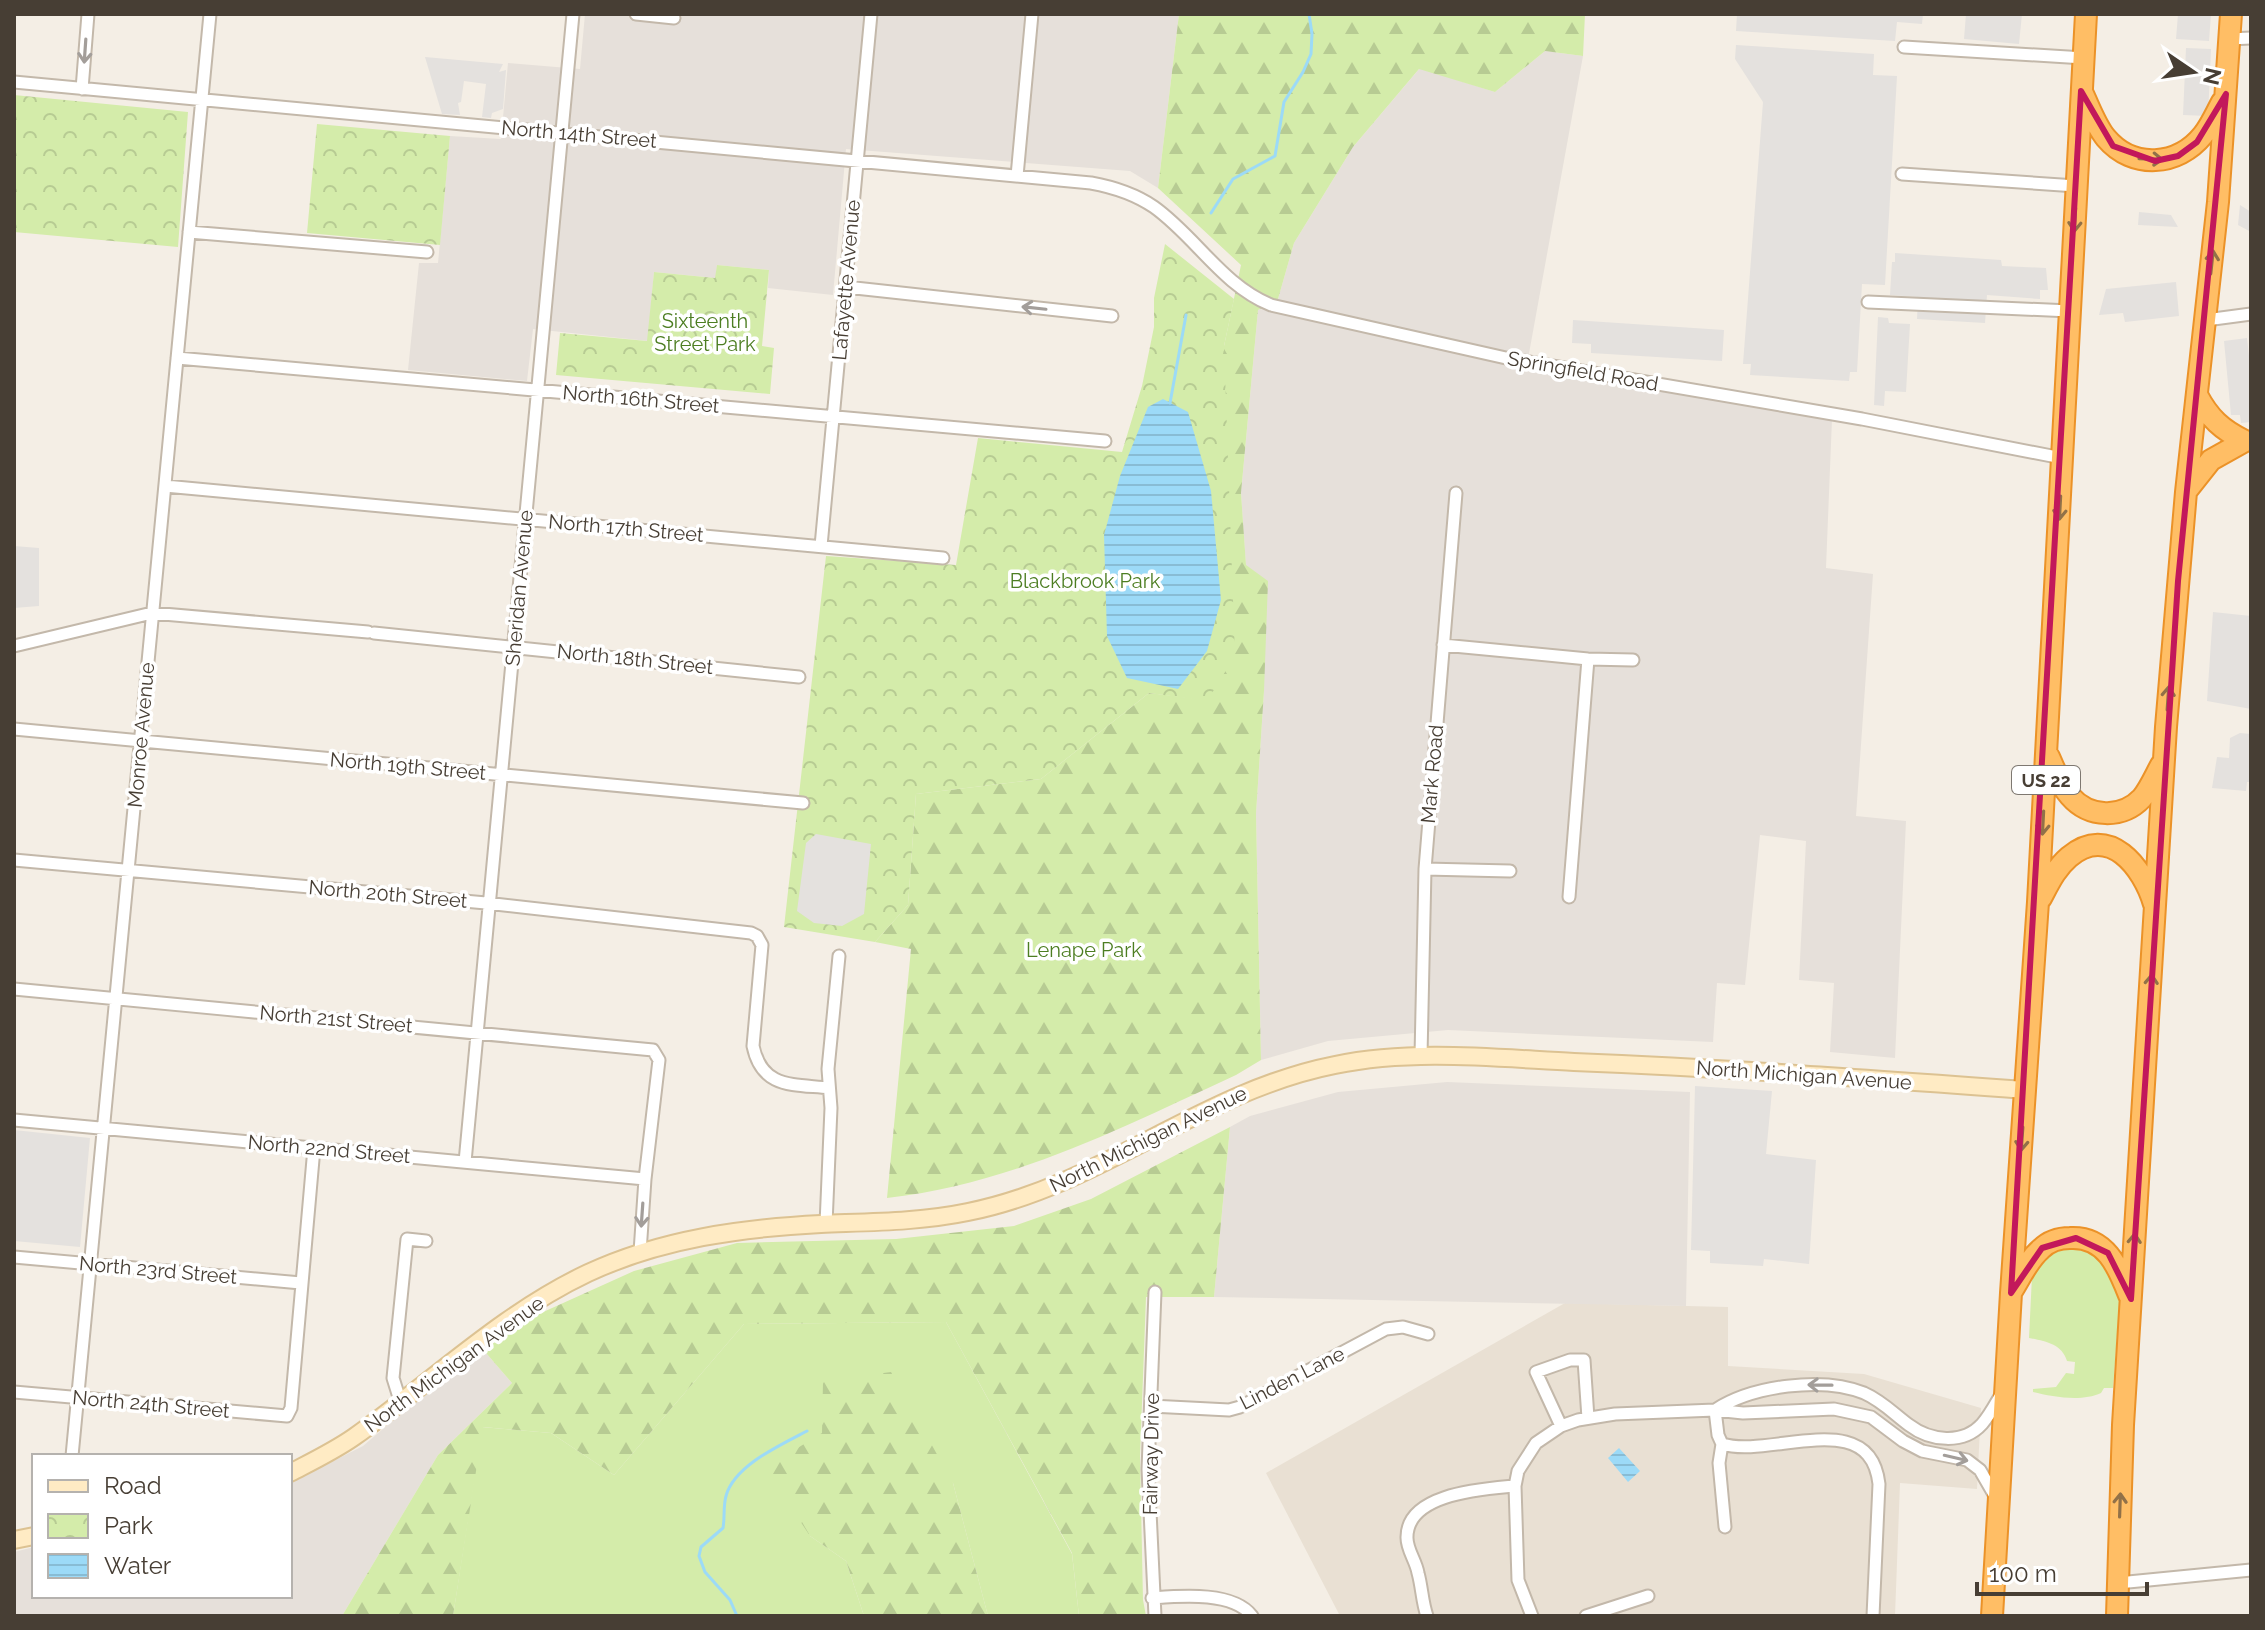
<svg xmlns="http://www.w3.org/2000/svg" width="2265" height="1630" font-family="Raleway,sans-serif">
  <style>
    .residential { fill: #e9e0d3 }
    .industrial { fill: #e6e0da }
    .grass { fill: #d4ecaa }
    .forest { fill: url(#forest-firs) }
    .park { fill: url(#park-crowns) }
    .parking { fill: #e4e1de }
    .water { fill: url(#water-rules) }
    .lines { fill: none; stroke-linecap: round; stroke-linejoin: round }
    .stream { stroke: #9cdaf7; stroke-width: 3 }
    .street-casing { stroke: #c3b8aa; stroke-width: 15 }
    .secondary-casing { stroke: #dcc292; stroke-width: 20 }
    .highway-casing { stroke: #eb9228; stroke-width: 24 }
    .street { stroke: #fff; stroke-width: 11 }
    .secondary { stroke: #ffebc4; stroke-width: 16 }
    .highway { stroke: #ffbe65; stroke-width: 20 }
    .oneway { stroke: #a39e9a }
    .oneway2 { stroke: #917148 }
    .marked { fill: none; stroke: #c2185b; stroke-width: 6; stroke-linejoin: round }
    .labels { text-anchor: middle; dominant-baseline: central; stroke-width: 7; stroke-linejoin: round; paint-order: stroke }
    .shield { fill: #fff; stroke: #7e7871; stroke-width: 2 }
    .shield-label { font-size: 18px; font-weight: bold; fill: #473e34 }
    .street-label { font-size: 20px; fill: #473e34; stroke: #fff }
    .park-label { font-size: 20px; fill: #4d7e22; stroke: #fff }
  </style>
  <defs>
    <pattern id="forest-firs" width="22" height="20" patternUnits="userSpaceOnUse" patternTransform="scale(2)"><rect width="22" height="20" fill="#d4ecaa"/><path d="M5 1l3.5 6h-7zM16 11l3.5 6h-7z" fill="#b7cb93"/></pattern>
    <pattern id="park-crowns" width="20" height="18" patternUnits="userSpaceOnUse" patternTransform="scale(2)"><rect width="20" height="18" fill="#d4ecaa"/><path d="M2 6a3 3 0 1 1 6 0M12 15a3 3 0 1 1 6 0" fill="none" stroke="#b7cb93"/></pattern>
    <pattern id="water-rules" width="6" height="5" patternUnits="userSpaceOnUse" patternTransform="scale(2)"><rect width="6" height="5" fill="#9cdaf7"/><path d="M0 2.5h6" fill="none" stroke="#88bcd4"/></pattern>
  </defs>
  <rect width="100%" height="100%" fill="#f4eee5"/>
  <path class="residential" d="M1565,1303L1728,1307V1366L1864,1374L1981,1408L1977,1489L1900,1483L1895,1616H1340L1266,1473Z"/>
  <path class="industrial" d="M585,14H1179L1158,188L1130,171L846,149L833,295L768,288L769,270L717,265L716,278L654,272L648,341L533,329L527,381L408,370L419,263H438L450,136L501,139L508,63L580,69Z
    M1545,51L1583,56L1526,370L1832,419L1826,568L1873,574L1856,816L1906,821L1895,1058L1830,1052L1834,983L1799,980L1806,841L1760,835L1745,985L1717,983L1713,1042L1448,1030L1328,1041L1261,1060L1256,814L1264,691L1246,566L1241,493L1258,310L1278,299L1294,243L1353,147L1420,68L1495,92Z
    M1447,1082L1690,1092L1686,1306L1214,1297L1230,1127L1250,1116L1338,1092Z
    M480,1346L512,1383L438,1455L342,1616H14V1552L34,1547V1596H290V1483L363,1446Z"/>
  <path class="grass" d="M2073,1245L2099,1253L2120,1296L2113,1388H2104L2101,1393C2082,1402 2053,1397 2033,1392V1389L2056,1387L2066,1373L2074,1374L2075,1362L2067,1361C2062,1344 2045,1341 2029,1338L2032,1276L2042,1255Z
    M946,1322L1072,1554L1079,1616H988L953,1483L822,1433L810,1536L846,1561L864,1616H453L482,1427L551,1433L614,1475L744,1324Z"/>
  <path class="forest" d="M1179,14H1585L1583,56L1545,51L1495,92L1419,69L1353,147L1294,243L1278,299L1258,310L1241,493L1246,565L1268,581L1264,691L1256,814L1261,1060L1236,1075C1123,1127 1013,1184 887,1198L911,949L875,942L908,905L916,794L1041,779L1149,693L1207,700L1224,346L1241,265L1158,188Z
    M1230,1127L1214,1297H1146L1140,1456L1143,1600L1146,1616H1079L1072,1553L946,1322L744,1324L614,1475L551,1433L483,1427L453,1616H342L438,1455L512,1383L480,1346L541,1313L634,1271L737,1243L896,1239L1014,1226L1091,1199Z
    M891,1372L953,1483L988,1616H864L846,1561L810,1536L765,1468L822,1433L823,1381Z"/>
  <path class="park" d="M14,95L188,112L178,247L14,232Z
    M317,124L450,136L440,245L307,233Z
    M1165,244L1234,299L1224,346L1235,656L1207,701L1149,693L1041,779L916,794L908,905L875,942L784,927L826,556L956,565L978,438L1122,452L1142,386L1154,327V298Z
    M717,265L769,270L762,346L774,348L770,394L556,375L560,333L647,341L654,272L715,278Z"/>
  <path class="parking" d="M1737,14H1923L1922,24L1897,22L1895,41L1736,31Z
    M1966,14H2022L2019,44L1964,39Z
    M2178,14H2211L2209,41L2176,39Z
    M1736,45L1874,54L1873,75L1897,76L1885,285L1862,284L1857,372H1850L1849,381L1750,375L1751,364H1743L1763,102L1735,59Z
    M2186,48L2211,49L2208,116L2183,115Z
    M425,57L503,64L499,72L506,70L503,109L492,113L491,118L482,117L486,84L464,81L461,102L458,103L460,115L442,114Z
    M2240,205L2251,212V232L2238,225Z
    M2139,212L2171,215L2178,227L2138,225Z
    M1895,253L2001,260L2002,266L2046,268L2048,290H2040V299L1987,295L1985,323L1917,319L1918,297L1890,295L1892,262H1895Z
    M2176,282L2179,316L2125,322L2123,313L2099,315L2106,289Z
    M1878,317L1888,318L1889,323L1910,324L1906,392L1885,391L1884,406L1874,405Z
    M1573,320L1724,330L1722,361L1591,353V344L1572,343Z
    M2247,338L2251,374V422L2241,423L2240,415H2231L2224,341Z
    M14,546L39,548V606L14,608Z
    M2213,612L2251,616V709L2207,701Z
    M2240,733L2251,734V782H2247L2246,791L2212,788L2217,757L2229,758L2230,738Z
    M816,834L871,844L864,914L842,926L814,923L797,911L806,843Z
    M1695,1086L1772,1091L1766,1154L1816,1160L1809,1264L1764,1259L1763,1266L1710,1263V1251L1691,1250Z
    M14,1130L90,1138L80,1247L14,1241Z"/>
  <path class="water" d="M1163,399L1188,412L1211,491L1221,600L1207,651L1178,689L1127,678L1107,636L1104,535L1120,476L1148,407Z
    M1619,1448L1640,1471L1628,1482L1608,1458Z"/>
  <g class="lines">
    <path class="stream" d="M1211,213L1233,179L1275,156L1284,102L1303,72L1311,54L1312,34L1309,14
      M1170,403L1186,315
      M737,1616L730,1600L705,1572L699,1556L701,1547L723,1528C725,1517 723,1507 726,1496C734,1466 780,1445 807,1431"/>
    <defs>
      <path id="street" d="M636,14L674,18
        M2229,39L2251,38
        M1904,47L2084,58
        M14,82L1091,183C1113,187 1135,194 1154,207C1196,237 1222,285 1271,305L1506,358L1862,419L2062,458
        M82,89L88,14
        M1902,174L2076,186
        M1017,176L1032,14
        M189,232L427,252
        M846,287L1112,316
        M1868,302L2070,311
        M2206,320L2251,314
        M177,358L1105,441
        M165,486L943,558
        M821,546L871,14
        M374,633L799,677
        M1443,645L1588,659L1633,660
        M14,646L152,613L368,632
        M14,729L803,803
        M14,860L486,903L751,933L757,936L762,945L753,1046C762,1089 793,1084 829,1088
        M1425,869L1510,871
        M1569,897L1588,659
        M14,989L653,1050L659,1060L645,1179L640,1252
        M1421,1056L1425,869L1456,493
        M14,1120L645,1179
        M465,1162L573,14
        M826,1224L831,1108L828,1069L839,956
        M14,1257L301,1283
        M14,1392L287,1416L291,1408L314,1148
        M403,1400L398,1394L393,1378L407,1239L426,1241
        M1151,1406L1229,1410L1240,1407L1386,1329L1403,1327L1428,1334
        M1715,1410L1718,1435L1722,1444C1771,1459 1870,1405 1879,1484L1873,1616
        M1715,1410C1752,1386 1822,1376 1864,1393C1882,1401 1893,1413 1909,1425C1930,1441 1963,1445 1982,1424C1990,1415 1996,1403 2002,1393
        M1561,1426L1536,1372L1570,1360H1584L1588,1418
        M1722,1444L1719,1463L1725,1527
        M72,1456L210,14
        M2118,1583L2251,1570
        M1152,1598C1180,1596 1233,1591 1252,1616
        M1155,1616L1148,1469L1155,1292
        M1427,1616C1422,1602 1422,1587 1418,1573C1416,1561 1407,1550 1407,1538C1406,1493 1484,1489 1515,1486
        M1532,1616L1518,1580L1515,1486L1518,1471L1536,1443L1561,1426L1578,1420L1615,1414L1715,1410L1743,1413L1834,1409L1871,1417L1903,1441L1922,1451L1967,1460L1980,1470L1995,1496
        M1586,1616L1648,1596"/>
      <path id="secondary" d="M290,1473C311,1462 334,1451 354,1437C432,1382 501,1314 588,1273C661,1239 742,1228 821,1224C870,1222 920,1222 968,1212C1100,1186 1202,1091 1335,1065C1413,1049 1495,1058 1574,1062C1725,1068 1875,1079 2025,1090
        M14,1540L34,1536"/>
      <path id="highway" d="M2083,94C2090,109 2096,126 2106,138C2133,170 2178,166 2203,135C2211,125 2216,113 2222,102
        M2197,395C2209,418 2222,430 2245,441
        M2188,489L2211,460L2245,441
        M2049,757C2055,770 2060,785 2070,796C2089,818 2122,819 2142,798C2150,788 2155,776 2161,765
        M2041,898C2049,883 2056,868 2069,857C2109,823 2143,867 2154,904
        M2012,1291C2021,1277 2028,1260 2041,1249C2049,1241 2059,1238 2070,1238C2106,1236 2118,1267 2129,1295
        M1992,1616L2011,1293L2038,902L2086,14
        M2117,1616L2123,1425L2166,727L2186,492L2218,202L2231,14"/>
    </defs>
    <use href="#street" class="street-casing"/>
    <use href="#secondary" class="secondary-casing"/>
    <use href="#highway" class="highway-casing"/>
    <use href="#street" class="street"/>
    <use href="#secondary" class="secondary"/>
    <use href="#highway" class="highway"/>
  </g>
  <defs><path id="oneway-shaft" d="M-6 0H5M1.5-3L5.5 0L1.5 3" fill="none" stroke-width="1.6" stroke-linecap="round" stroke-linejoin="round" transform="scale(2)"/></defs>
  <g class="oneway">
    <use href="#oneway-shaft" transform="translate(85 51) rotate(94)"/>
    <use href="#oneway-shaft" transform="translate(1034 308) rotate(-174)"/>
    <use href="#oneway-shaft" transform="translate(642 1215) rotate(94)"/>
    <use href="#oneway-shaft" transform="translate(1820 1385) rotate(-179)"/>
    <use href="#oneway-shaft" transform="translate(1956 1458) rotate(13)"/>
  </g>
  <g class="oneway2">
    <use href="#oneway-shaft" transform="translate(2151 159) rotate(2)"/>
    <use href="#oneway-shaft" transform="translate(2075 220) rotate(93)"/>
    <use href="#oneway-shaft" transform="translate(2212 262) rotate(-84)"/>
    <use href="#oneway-shaft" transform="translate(2060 508) rotate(93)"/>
    <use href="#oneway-shaft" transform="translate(2168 698) rotate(-86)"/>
    <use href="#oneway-shaft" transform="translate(2043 823) rotate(93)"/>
    <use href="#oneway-shaft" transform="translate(2151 986) rotate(-86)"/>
    <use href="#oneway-shaft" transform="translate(2022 1139) rotate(94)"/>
    <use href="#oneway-shaft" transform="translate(2134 1245) rotate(-86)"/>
    <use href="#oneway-shaft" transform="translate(2120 1505) rotate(-88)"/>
  </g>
  <path class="marked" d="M2081,91L2113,146L2155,161L2178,156L2197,142L2226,94L2178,581L2131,1299L2108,1253L2076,1238L2042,1248L2011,1293Z"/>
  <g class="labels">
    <rect class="shield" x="2012" y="766" width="68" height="28" rx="6"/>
    <g class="shield-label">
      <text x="2046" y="780">US 22</text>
    </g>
    <g class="street-label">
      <text transform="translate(579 134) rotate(5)">North 14th Street</text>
      <text transform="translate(846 280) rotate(-85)">Lafayette Avenue</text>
      <text transform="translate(1583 371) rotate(10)">Springfield Road</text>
      <text transform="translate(641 399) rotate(5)">North 16th Street</text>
      <text transform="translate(626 528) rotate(5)">North 17th Street</text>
      <text transform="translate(519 588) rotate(-85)">Sheridan Avenue</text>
      <text transform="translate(635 659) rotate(6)">North 18th Street</text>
      <text transform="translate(141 735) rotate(-85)">Monroe Avenue</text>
      <text transform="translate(408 766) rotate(5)">North 19th Street</text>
      <text transform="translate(1432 774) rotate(-85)">Mark Road</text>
      <text transform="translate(388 894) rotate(5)">North 20th Street</text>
      <text transform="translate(336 1019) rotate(5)">North 21st Street</text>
      <text transform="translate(1804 1075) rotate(4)">North Michigan Avenue</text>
      <text transform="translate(1148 1139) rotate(-26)">North Michigan Avenue</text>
      <text transform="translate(329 1149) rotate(5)">North 22nd Street</text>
      <text transform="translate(158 1270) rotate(5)">North 23rd Street</text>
      <text transform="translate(454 1364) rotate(-36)">North Michigan Avenue</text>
      <text transform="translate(1292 1378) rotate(-27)">Linden Lane</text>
      <text transform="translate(151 1404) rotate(5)">North 24th Street</text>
      <text transform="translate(1151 1454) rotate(-89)">Fairway Drive</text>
    </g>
    <g class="park-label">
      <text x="705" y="321">Sixteenth<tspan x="705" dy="23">Street Park</tspan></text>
      <text x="1085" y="581">Blackbrook Park</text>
      <text x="1084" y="950">Lenape Park</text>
    </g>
  </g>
  <rect width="2265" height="1630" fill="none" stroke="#473e34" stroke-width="32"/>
  <rect x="32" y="1454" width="260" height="144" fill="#ffffff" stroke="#b5b2ae" stroke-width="2"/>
  <rect x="48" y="1480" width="40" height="12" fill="#ffebc4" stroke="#b5b2ae" stroke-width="2"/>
  <text x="104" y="1494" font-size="24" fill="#473e34">Road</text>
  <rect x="48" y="1514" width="40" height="24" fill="url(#park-crowns)" stroke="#b5b2ae" stroke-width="2"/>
  <text x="104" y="1534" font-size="24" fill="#473e34">Park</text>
  <rect x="48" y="1554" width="40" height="24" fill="url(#water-rules)" stroke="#b5b2ae" stroke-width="2"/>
  <text x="104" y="1574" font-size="24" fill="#473e34">Water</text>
  <g transform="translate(2193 72) rotate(103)" stroke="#ffffff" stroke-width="6" paint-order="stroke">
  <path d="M0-6L14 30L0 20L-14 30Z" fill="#473e34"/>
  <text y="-12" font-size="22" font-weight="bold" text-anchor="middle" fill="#473e34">N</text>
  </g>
  <path d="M1977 1582v12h170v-12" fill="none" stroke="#473e34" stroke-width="4"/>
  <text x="1989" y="1582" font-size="24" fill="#473e34" stroke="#ffffff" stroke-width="6" paint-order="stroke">100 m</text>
</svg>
